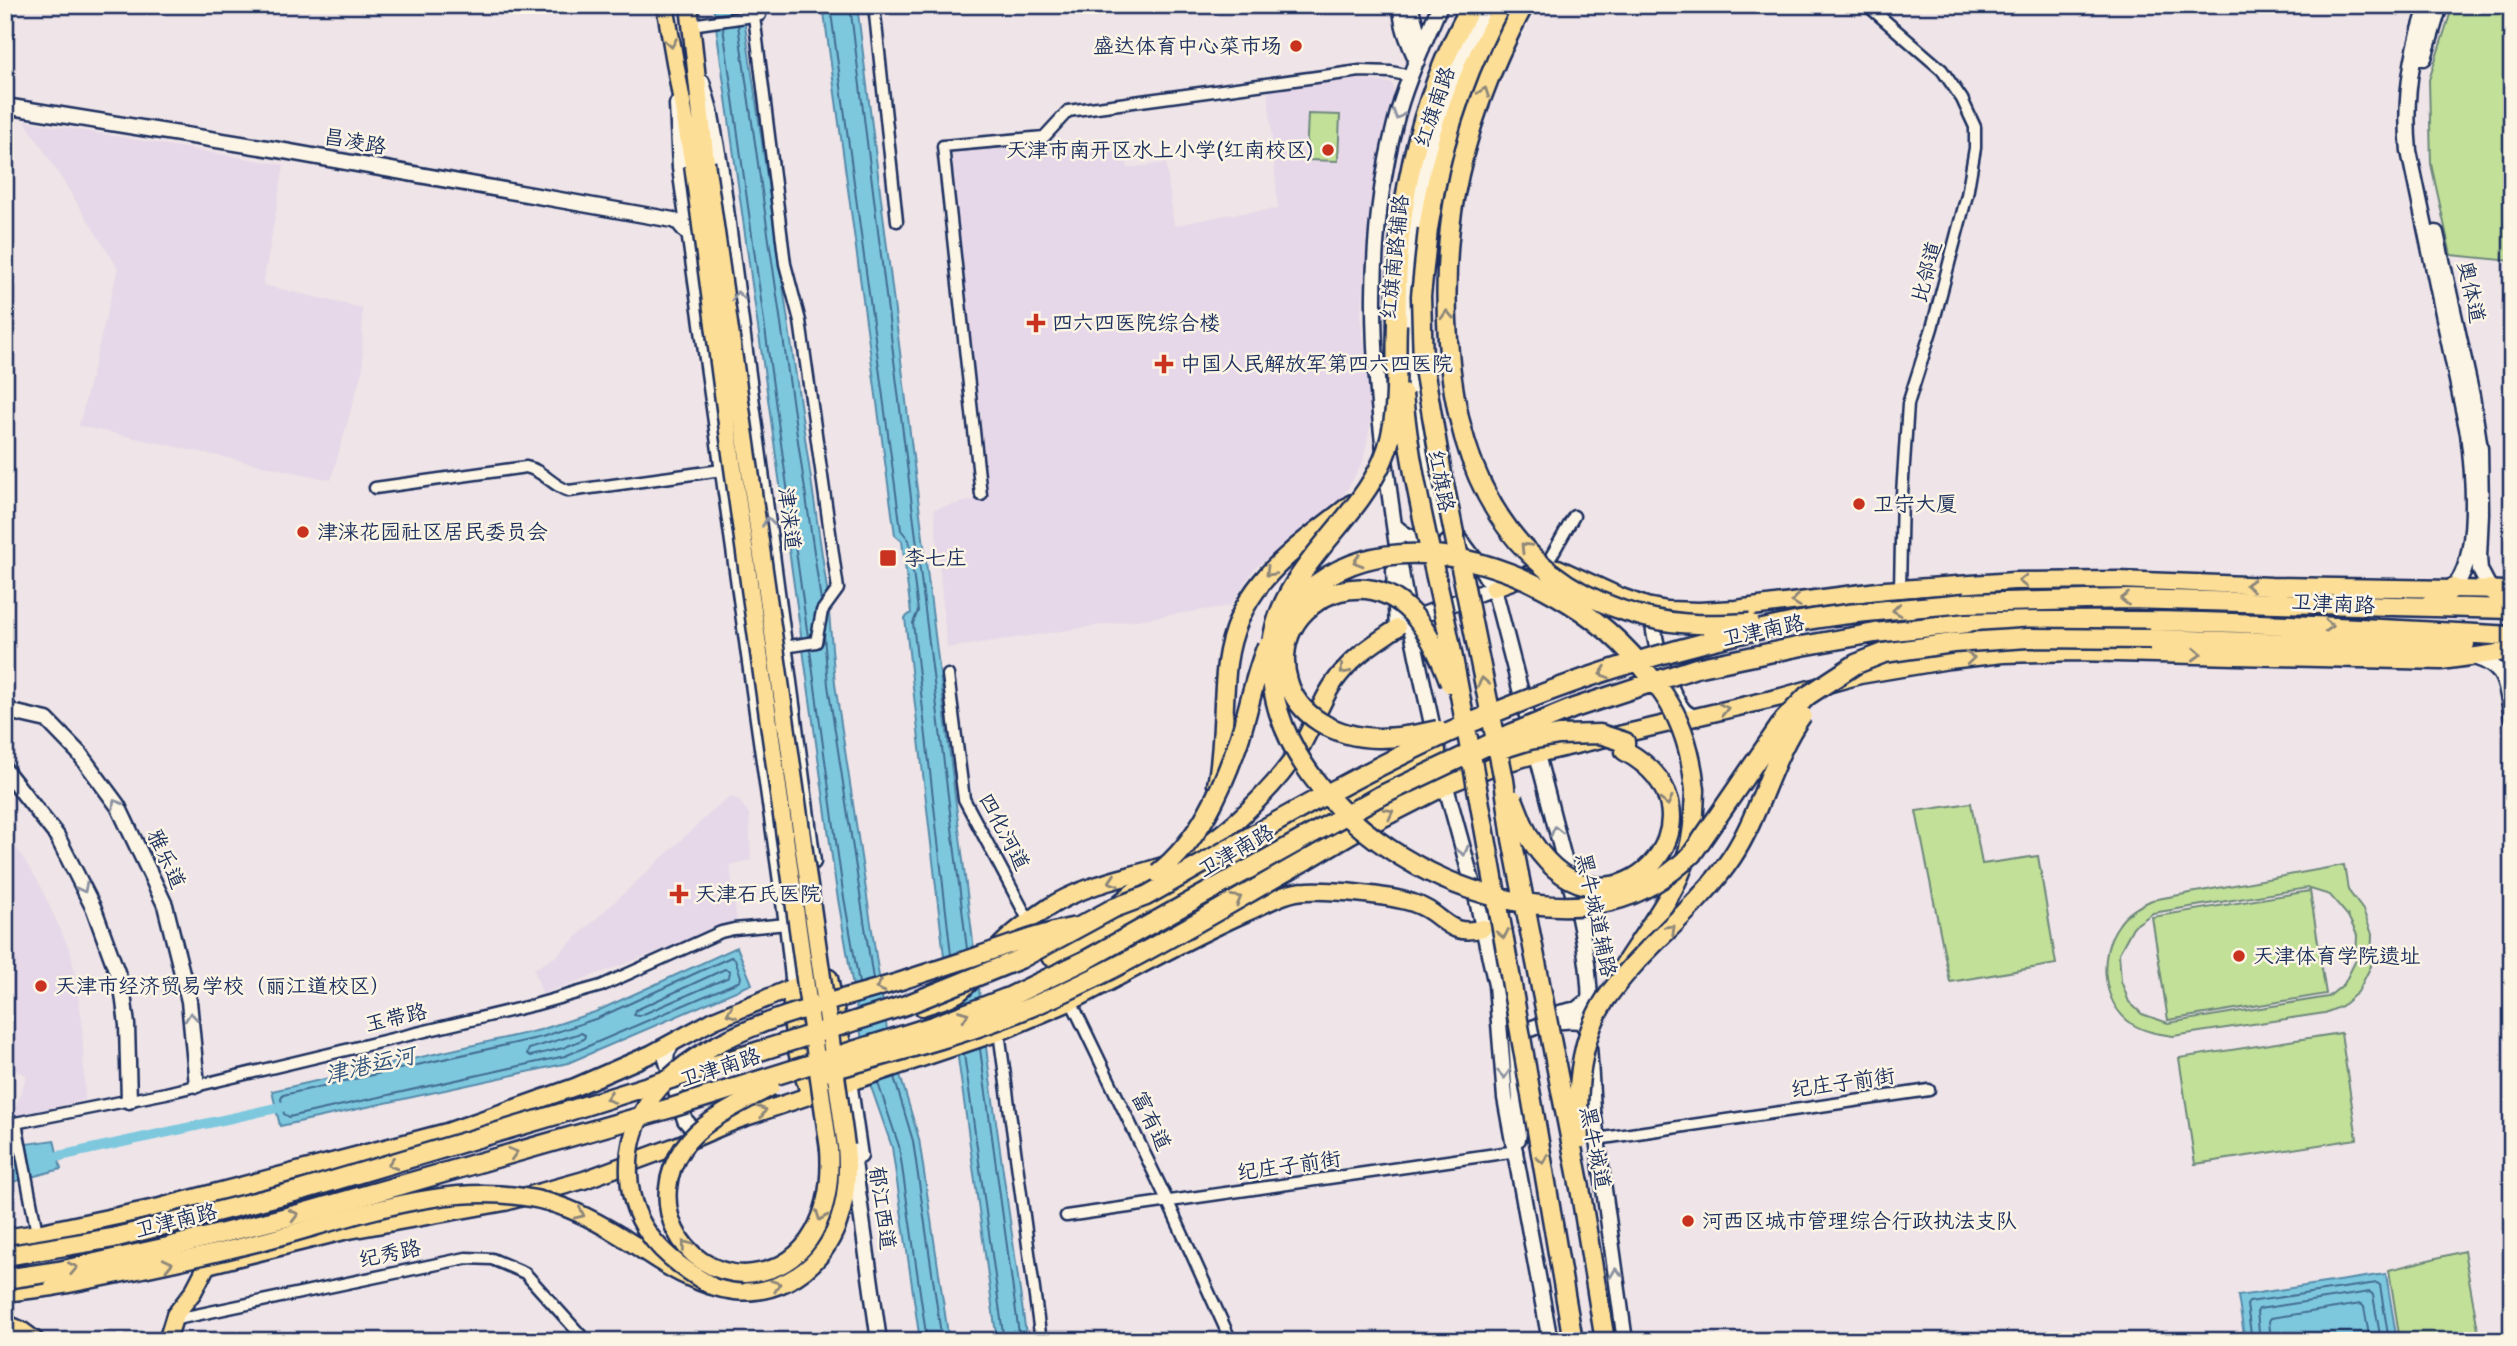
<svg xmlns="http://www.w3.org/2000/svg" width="2517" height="1346" font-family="Pangolin,'LXGW WenKai TC',sans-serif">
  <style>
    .built { fill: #e6d8e8 }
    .green { fill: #c2e098; stroke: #6e887b; stroke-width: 2; fill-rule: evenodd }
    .water { fill: #7ec8de; stroke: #568bab; stroke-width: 2 }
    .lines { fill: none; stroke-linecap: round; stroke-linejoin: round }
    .shore { stroke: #436c91; stroke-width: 2 }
    .canal { stroke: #7ec8de; stroke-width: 10 }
    .street-casing { stroke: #1b2f5e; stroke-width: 15 }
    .secondary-casing { stroke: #1b2f5e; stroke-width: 19 }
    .primary-casing { stroke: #1b2f5e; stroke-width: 21 }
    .highway-casing { stroke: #1b2f5e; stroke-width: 23 }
    .street { stroke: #fcf5e5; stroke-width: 10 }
    .secondary { stroke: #fcf5e5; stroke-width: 14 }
    .primary { stroke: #fdde96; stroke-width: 16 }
    .highway { stroke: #fdde96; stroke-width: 18 }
    .primary-bridge-casing { stroke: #1b2f5e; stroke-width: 21; stroke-linecap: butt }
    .highway-bridge-casing { stroke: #1b2f5e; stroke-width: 23; stroke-linecap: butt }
    .primary-bridge { stroke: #fdde96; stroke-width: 16 }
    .highway-bridge { stroke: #fdde96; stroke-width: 18 }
    .oneway { stroke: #8c867a }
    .oneway2 { stroke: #8c92a2 }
    .poi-dot { fill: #c8321e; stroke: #fcf5e5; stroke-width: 2.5 }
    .labels { text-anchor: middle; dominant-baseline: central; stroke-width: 5; stroke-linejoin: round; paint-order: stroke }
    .poi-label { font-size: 21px; fill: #1b2f5e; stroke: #fcf5e5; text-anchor: start }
    .street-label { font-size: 21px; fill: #1b2f5e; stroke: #fcf5e5 }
    .water-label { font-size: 23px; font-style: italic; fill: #34557e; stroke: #fcf5e5 }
  </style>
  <rect width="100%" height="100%" fill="#efe4e7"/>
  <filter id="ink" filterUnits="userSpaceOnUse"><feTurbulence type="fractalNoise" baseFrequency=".0143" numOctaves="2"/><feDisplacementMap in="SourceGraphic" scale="14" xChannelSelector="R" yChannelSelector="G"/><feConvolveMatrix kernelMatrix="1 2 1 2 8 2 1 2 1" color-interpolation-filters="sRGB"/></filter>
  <g filter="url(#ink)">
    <path class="built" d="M1356,79L1392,83L1395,96L1372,205L1361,315L1373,412L1363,461L1339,504L1255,568L1230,606L947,648L934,509L977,499L937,149L940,142L1039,133L1057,143L1123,138L1128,168L1166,163L1174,226L1225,215L1278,209L1268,90Z
      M25,121L284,165L263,285L362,308L363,368L331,480L79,426L118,268Z
      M731,797L739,800L749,814L751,860L730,865L737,923L542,994L534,969L555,957L719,805Z
      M7,833L39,883L71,953L82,1020L85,1100L12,1117L27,1075L5,1067V834Z"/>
    <path class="green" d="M2453,5H2512V261L2451,255L2431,164L2429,80Z
      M1308,114L1340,115L1338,161L1306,160Z
      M1971,803L1982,864L2038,856L2056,964L1950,982L1916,811Z
      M2344,865L2348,890L2363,910L2372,934L2371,966L2358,992L2342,1006L2325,1013L2173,1036C2159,1034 2145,1032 2132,1024C2101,1003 2098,954 2118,926C2126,913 2139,906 2152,900ZM2307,888L2330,895L2348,916L2357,935L2356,960L2344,984L2328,997L2168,1023L2142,1014L2129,1002L2121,981L2119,953L2133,927L2153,913Z
      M2310,891L2326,994L2168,1020L2152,917Z
      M2341,1033L2357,1139L2195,1164L2179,1058Z
      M2464,1251L2480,1341H2400L2389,1270Z"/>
    <path class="water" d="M713,5H742L827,589L835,684L892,1063L900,1075L919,1139L949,1341H920L892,1147L869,1081L837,893Z
      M823,5H857L990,1079L1027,1341H997L944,956L905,618L911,613L902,541L895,535Z
      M737,947L752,984L568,1063L280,1126L272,1091L540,1030L595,1012Z
      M54,1140L61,1169L5,1184V1147Z
      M2386,1274L2397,1341H2245L2238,1296Z"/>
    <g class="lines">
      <path class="shore" d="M830,5L901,530L909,540L918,611L913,623L951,955
        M850,5L967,949
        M738,25L821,601
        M723,27L808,637
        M824,634L828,685L873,979
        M810,650L843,892L859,983
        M731,957L735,959L741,977L740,981L565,1056L289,1117L284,1114L281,1099L283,1095L542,1037L598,1018Z
        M725,969L730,971L729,977L639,1016L634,1015L636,1010Z
        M581,1033L585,1035L584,1039L563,1048L531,1056L527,1054L529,1049Z
        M980,1049L1020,1341
        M964,1054L1004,1341
        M894,1077L913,1141L942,1341
        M878,1083L899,1146L927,1341
        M2252,1341L2247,1305L2249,1302L2377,1283L2380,1285L2389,1341
        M2260,1341L2257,1312L2259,1309L2370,1292L2373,1295L2381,1341
        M2271,1341L2269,1321L2271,1318L2361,1304L2364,1307L2370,1341"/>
      <path class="canal" d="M46,1159L290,1105"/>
      <defs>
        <path id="street" d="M874,5L897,221
          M1867,5L1942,70L1962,99L1975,127V148L1967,195L1932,328L1908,404L1902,494L1900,589
          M754,16L785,264L800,321L838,589L822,611L816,642L784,647
          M691,25L760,15
          M375,488L526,467C543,470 552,486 569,491L729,469
          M981,495L943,146L1044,137L1068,111L1360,71L1391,72L1411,76
          M1549,560L1574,516
          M948,675L964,799L1030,923
          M1056,970L1168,1202L1231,1341
          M999,1032L1041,1341
          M16,1123L37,1233
          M5,1125L166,1093L534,1005L601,986L721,932L734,929L787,924
          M1597,1139L1929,1090
          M1066,1216L1517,1151
          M172,1320L466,1258L492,1259L525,1273L586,1341"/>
        <path id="secondary" d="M1401,5C1401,25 1409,43 1417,61
          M1410,5L1422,48
          M1488,5C1434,94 1405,225 1408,328C1409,362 1415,396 1421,429C1425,455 1428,487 1438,512C1442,522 1452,529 1458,537C1473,556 1489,577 1497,600L1578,913C1586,951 1592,986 1589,1025
          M2428,5C2411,52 2404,102 2409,151L2468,433C2473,472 2481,559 2453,588
          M2424,58L2440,5
          M702,82L710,110L720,164L813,862
          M677,104L680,168L787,924L794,987
          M5,106L273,149L673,220L679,223L689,235
          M2436,233L2472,396L2480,448L2481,513L2479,557L2480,570L2490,589
          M1394,525C1407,539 1422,544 1438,529L1439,515
          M1394,570L1397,628L1420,616L1493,588
          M1659,613L1653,622C1654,643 1669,690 1681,707C1684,712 1689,715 1694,717
          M2474,657C2509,668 2505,685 2512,717
          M5,705L12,712L47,720L79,753L118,806L165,905L189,1001L197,1085
          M1435,739C1429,708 1421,677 1415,646C1402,587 1394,527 1386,467C1371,351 1366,239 1395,124C1405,83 1424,44 1440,5
          M5,770L57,836L94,909L122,986L127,1025L129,1101
          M1443,776L1476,896L1496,985L1505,1098L1550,1341
          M1555,1014L1577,1009L1591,998
          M674,1041L667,1052L666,1059L685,1120L692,1128L706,1133
          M1589,1045L1593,1110L1625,1341
          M849,1081L860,1156
          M1518,1139L1521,1117L1516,1038C1532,1024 1560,1019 1581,1021L1588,1032
          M852,1148L879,1341"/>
        <path id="primary" d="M665,5L693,165
          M689,5L706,162
          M1493,588L1541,570L1558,568L1621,597L1646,606L1667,610L1699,611L1736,609L1886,590L2014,581L2118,580L2271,586L2512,590
          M1446,785L1489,768L1537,754L1781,697L1860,675L1949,660L2003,654L2076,652L2441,661L2512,651
          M1050,957C1181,892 1306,816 1437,751
          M794,987C787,1015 798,1062 808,1089L814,1092
          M1076,999C1134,969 1192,936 1252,910C1269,902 1288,891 1307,891C1333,890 1388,895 1413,903C1444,912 1446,939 1483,928
          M922,1007C933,1003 947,1000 957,994C972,984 984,964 996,950C1011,933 1030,920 1049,907C1087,883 1133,877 1174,862C1206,849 1236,823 1259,799C1275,783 1290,765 1302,745C1316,720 1324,692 1343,671C1358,653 1378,641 1397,628
          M5,1238L37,1233L160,1207L447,1132L575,1087L651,1054L714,1020L794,987L829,978L846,1065
          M633,1244C663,1265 698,1287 735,1291C753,1293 772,1289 788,1281C839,1255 851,1198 846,1146
          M744,1274C812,1271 833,1208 829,1149
          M5,1293L53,1287
          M5,1323L21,1330L36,1341
          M167,1341L175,1315L193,1292L206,1267L211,1264L344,1231L505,1202L584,1180L676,1146L737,1120L999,1032L1072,1001L1095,967L1118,923"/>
        <path id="highway" d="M1428,229C1440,150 1464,75 1504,5
          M1397,324C1394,214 1417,102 1472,5
          M2490,589L2512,605
          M1965,603L2128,599L2512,609
          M2427,606L2453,588
          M1967,623C2148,616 2331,626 2512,636
          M2150,639L2409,646L2465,644
          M1217,785C1225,744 1222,704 1227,663C1238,582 1294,551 1352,504
          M1308,859L1350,834L1446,785
          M1120,904L1158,873
          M1619,974C1642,935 1673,900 1687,855C1694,834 1694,812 1695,790"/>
      </defs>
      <use href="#street" class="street-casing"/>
      <use href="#secondary" class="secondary-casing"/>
      <use href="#primary" class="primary-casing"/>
      <use href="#highway" class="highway-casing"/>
      <use href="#street" class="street"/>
      <use href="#secondary" class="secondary"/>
      <use href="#primary" class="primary"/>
      <use href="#highway" class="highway"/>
      <defs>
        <path id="primary-bridge" d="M706,162L846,1146
          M693,165L731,454L829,1149
          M744,1274C679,1272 646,1201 683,1148C703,1119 741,1104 771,1087
          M710,1285C667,1260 631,1229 629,1175C623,1040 808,1011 904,980C930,971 955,964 980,955C1012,944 1043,932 1076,926
          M53,1287C121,1274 189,1260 256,1243C349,1220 450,1176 548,1202C578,1210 607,1227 633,1244"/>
        <path id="highway-bridge" d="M1524,5C1491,65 1466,131 1454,199C1446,246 1445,293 1448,341C1457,472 1508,582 1645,617C1680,626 1715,625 1750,623
          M1428,229L1421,296L1423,363L1442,474L1504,780L1512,839L1580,1188L1605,1341
          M1397,324C1395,368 1401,419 1383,460C1352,531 1271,575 1271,659C1269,809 1473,933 1611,901C1642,894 1669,876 1692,854L1784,720L1807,696L1856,664L1884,653L1953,643L2028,638L2150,639
          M1403,394C1410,480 1437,572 1453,658C1496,885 1534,1113 1573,1341
          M1288,610C1296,598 1307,590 1319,582C1393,530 1498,558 1569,603C1607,626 1639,659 1664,695C1683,723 1692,756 1695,790
          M1438,730C1398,739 1357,745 1320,722C1304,712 1293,700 1288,681C1283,665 1284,645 1292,629C1301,611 1320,596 1340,591C1402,576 1432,634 1450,683
          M1498,750L1530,740L1559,735L1600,734L1625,742V751C1741,815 1610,959 1533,843C1524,830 1519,813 1513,799
          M1158,873C1199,841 1222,789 1239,740C1249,709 1254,677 1267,646
          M828,1071C887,1054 948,1039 1006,1017C1112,976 1210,914 1308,859
          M1579,1139C1576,1093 1579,1040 1605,1000C1641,948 1696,911 1732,857C1761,813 1771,758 1802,715
          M5,1256L113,1238L302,1190L559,1114L906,1005L1020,959L1114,908L1146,896C1252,836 1357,773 1468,724C1568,680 1674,647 1781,625C1841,612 1904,609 1965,603
          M5,1279L59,1271L168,1247L303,1213L671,1108L936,1025L1009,997L1086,960L1378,797L1513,733L1574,708L1696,668L1802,646L1875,633L1967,623"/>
      </defs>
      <use href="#primary-bridge" class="primary-bridge-casing"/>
      <use href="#highway-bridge" class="highway-bridge-casing"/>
      <use href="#primary-bridge" class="primary-bridge"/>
      <use href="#highway-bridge" class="highway-bridge"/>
    </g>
    <defs><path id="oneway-chevron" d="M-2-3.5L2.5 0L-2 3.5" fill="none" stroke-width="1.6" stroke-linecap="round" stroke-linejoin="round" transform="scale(1.75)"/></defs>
    <g class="oneway">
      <use href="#oneway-chevron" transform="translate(671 43) rotate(81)"/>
      <use href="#oneway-chevron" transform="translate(1484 92) rotate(-70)"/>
      <use href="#oneway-chevron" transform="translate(1447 315) rotate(-92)"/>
      <use href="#oneway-chevron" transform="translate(1525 547) rotate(-134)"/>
      <use href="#oneway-chevron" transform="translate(1358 561) rotate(163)"/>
      <use href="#oneway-chevron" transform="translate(1270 572) rotate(134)"/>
      <use href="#oneway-chevron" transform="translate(2023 581) rotate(179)"/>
      <use href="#oneway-chevron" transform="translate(2250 585) rotate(-178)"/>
      <use href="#oneway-chevron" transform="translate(2125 599) rotate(180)"/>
      <use href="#oneway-chevron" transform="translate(1796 601) rotate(173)"/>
      <use href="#oneway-chevron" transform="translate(1897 610) rotate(174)"/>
      <use href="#oneway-chevron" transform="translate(2329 626) rotate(3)"/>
      <use href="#oneway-chevron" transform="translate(2197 654) rotate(2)"/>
      <use href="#oneway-chevron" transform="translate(1970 658) rotate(-6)"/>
      <use href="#oneway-chevron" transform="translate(1344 670) rotate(131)"/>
      <use href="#oneway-chevron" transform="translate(1604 673) rotate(162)"/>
      <use href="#oneway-chevron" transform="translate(1483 682) rotate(-101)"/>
      <use href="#oneway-chevron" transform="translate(1724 709) rotate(-13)"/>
      <use href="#oneway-chevron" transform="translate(1667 801) rotate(76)"/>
      <use href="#oneway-chevron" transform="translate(1389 813) rotate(-28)"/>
      <use href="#oneway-chevron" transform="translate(1113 881) rotate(162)"/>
      <use href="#oneway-chevron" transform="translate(1237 899) rotate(-29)"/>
      <use href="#oneway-chevron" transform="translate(1671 929) rotate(-44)"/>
      <use href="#oneway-chevron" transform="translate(1503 934) rotate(79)"/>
      <use href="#oneway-chevron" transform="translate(880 987) rotate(163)"/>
      <use href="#oneway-chevron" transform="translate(731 1013) rotate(157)"/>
      <use href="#oneway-chevron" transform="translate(964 1015) rotate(-21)"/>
      <use href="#oneway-chevron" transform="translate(610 1098) rotate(162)"/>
      <use href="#oneway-chevron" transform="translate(762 1111) rotate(-19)"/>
      <use href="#oneway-chevron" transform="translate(513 1153) rotate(-16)"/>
      <use href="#oneway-chevron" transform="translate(1542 1159) rotate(80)"/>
      <use href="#oneway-chevron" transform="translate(392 1164) rotate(163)"/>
      <use href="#oneway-chevron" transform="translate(580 1214) rotate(25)"/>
      <use href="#oneway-chevron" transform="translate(294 1215) rotate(-14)"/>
      <use href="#oneway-chevron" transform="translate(821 1216) rotate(111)"/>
      <use href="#oneway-chevron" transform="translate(686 1245) rotate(-128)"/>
      <use href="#oneway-chevron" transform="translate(168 1264) rotate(-13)"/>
      <use href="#oneway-chevron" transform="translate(73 1268) rotate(-12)"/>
      <use href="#oneway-chevron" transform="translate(776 1285) rotate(-20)"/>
    </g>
    <g class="oneway2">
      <use href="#oneway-chevron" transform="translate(1398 115) rotate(108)"/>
      <use href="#oneway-chevron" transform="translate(738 296) rotate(-98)"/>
      <use href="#oneway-chevron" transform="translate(768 522) rotate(-97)"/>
      <use href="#oneway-chevron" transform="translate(116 804) rotate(-122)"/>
      <use href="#oneway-chevron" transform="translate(1556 831) rotate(-103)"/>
      <use href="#oneway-chevron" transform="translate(1463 851) rotate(75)"/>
      <use href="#oneway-chevron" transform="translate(83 888) rotate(63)"/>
      <use href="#oneway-chevron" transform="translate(191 1017) rotate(-96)"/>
      <use href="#oneway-chevron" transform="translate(1504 1074) rotate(86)"/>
      <use href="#oneway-chevron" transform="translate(1616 1273) rotate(-97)"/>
    </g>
  </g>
  <g class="poi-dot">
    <circle cx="1296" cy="46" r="7"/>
    <circle cx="1328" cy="150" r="7"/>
    <path d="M1032.5 312.5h7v7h7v7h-7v7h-7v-7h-7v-7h7z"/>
    <path d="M1160.5 353.5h7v7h7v7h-7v7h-7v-7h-7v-7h7z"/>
    <circle cx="1859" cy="504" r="7"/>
    <circle cx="303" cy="532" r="7"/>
    <rect x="879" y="549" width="18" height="18" rx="3.5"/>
    <path d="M675.5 883.5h7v7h7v7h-7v7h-7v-7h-7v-7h7z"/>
    <circle cx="2239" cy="956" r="7"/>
    <circle cx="41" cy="986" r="7"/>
    <circle cx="1688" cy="1221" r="7"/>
  </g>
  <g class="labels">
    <g class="poi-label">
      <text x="1282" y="46" text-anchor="end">盛达体育中心菜市场</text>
      <text x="1314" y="150" text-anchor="end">天津市南开区水上小学(红南校区)</text>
      <text x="1052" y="323">四六四医院综合楼</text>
      <text x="1180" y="364">中国人民解放军第四六四医院</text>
      <text x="1873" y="504">卫宁大厦</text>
      <text x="317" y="532">津涞花园社区居民委员会</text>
      <text x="904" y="558">李七庄</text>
      <text x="695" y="894">天津石氏医院</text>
      <text x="2253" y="956">天津体育学院遗址</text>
      <text x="55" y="986">天津市经济贸易学校（丽江道校区）</text>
      <text x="1702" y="1221">河西区城市管理综合行政执法支队</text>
    </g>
    <g class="street-label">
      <text transform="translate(1435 107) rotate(-71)">红旗南路</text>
      <text transform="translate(355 142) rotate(10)">昌凌路</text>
      <text transform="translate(1395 257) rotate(-84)">红旗南路辅路</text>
      <text transform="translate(1927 272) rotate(-75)">比邻道</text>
      <text transform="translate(2471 292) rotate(78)">奥体道</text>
      <text transform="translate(1441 481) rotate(79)">红旗路</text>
      <text transform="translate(789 519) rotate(83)">津涞道</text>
      <text transform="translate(2333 604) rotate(3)">卫津南路</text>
      <text transform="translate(1763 631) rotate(-12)">卫津南路</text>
      <text transform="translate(1004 832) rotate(62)">四化河道</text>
      <text transform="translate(1236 851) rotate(-30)">卫津南路</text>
      <text transform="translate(166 859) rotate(65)">雅乐道</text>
      <text transform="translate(1596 915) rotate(78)">黑牛城道辅路</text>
      <text transform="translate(396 1018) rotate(-13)">玉带路</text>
      <text transform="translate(720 1068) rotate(-18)">卫津南路</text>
      <text transform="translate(1843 1083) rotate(-8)">纪庄子前街</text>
      <text transform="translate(1151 1121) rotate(64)">富有道</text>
      <text transform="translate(1595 1148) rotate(79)">黑牛城道</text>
      <text transform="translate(1289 1166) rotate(-8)">纪庄子前街</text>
      <text transform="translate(882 1208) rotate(82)">郁江西道</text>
      <text transform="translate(176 1221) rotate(-14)">卫津南路</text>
      <text transform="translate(390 1254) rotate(-12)">纪秀路</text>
    </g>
    <g class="water-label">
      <text transform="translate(370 1065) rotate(-13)">津港运河</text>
    </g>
  </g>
  <rect width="2517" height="1346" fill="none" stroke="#fcf5e5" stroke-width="28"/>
  <rect x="14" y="14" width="2489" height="1318" fill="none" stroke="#1b2f5e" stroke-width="2.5" filter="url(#ink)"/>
</svg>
